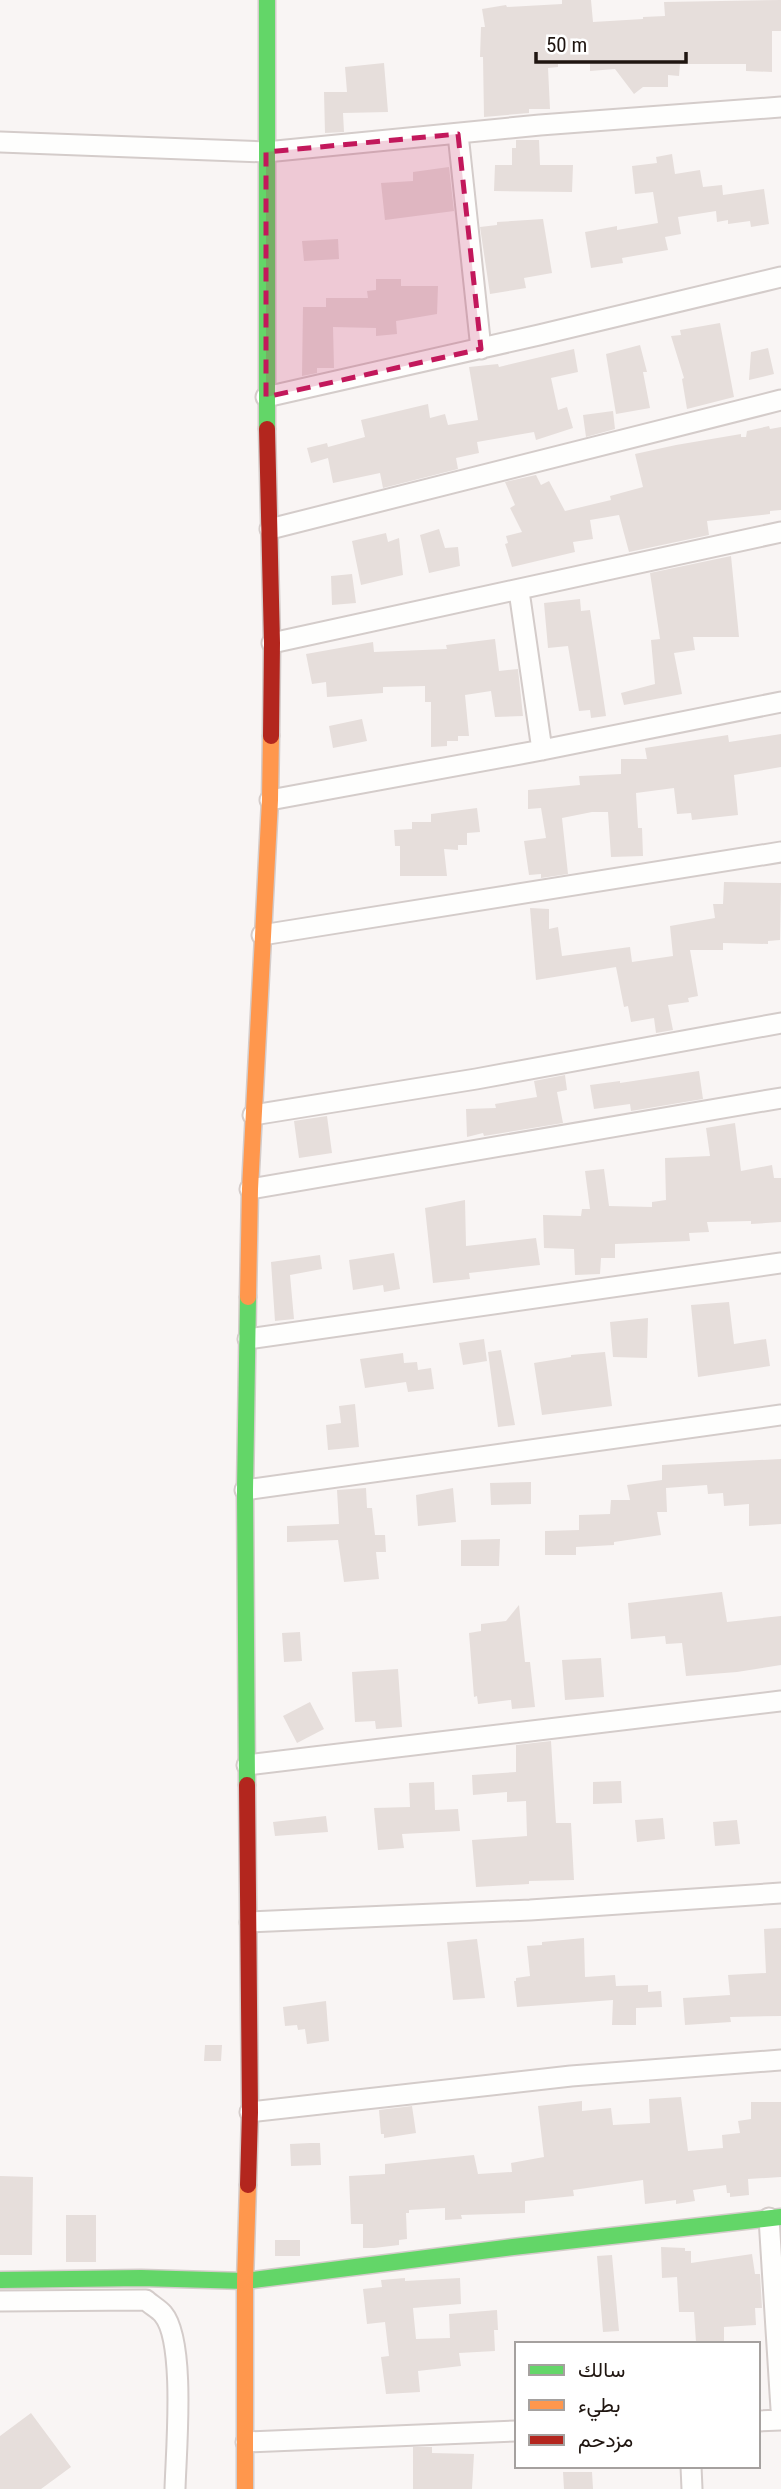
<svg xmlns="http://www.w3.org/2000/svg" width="781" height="2489" font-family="'Roboto Condensed',Vazirmatn,sans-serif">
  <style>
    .building { fill: #e6dedb }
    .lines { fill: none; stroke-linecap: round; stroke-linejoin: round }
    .street-casing { stroke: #d4ccca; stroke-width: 23 }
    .fast-casing { stroke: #d4ccca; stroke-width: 19 }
    .slow-casing { stroke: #d4ccca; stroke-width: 19 }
    .jam-casing { stroke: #d4ccca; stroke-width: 19 }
    .street { stroke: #fefefd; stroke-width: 19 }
    .fast { stroke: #63d668; stroke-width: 16 }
    .slow { stroke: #ff974d; stroke-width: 16 }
    .jam { stroke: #b3261e; stroke-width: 16 }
    .marked { fill: #c2185b; fill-opacity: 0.2; stroke: #c2185b; stroke-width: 5; stroke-dasharray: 14 9; stroke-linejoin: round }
  </style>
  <rect width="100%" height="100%" fill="#f9f5f4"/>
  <path class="building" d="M562,0H591L593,22L643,19V17L665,16L664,2L781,0V31H772V72L746,71V64H680L679,76L668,75V87H643L634,94L615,69L590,71V62L558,64V67L548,68L550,109H529V113L484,117L483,57H480L481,27H485L482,9L506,5L507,7L562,4Z
    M384,63L388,112L343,113L344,132L325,133L324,92H347L345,67Z
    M516,140H539L540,165H573L572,192L494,191L495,165H512V148H516Z
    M672,154L675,174L700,170L703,187L722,185L723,195L764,189L769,224L751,227L750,221L728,224V220L717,222L716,211L678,217L681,234L665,237L668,250L622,258L623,263L591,268L585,232L617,226V230L658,223L653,192L635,194L632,166L657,163L656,157Z
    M449,167L454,211L385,220L381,183L413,181V172Z
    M543,219L552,273L524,278L526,288L490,294L480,227L497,225V222Z
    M338,239L339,259L304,261L302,241Z
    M376,279H401V286H438L437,314L396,321L397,334L376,336V328L333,327L334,368H317V373L302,376L303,307H326V298H368L367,291L376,290Z
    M720,323L734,397L687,409L682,379L684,378L671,336L681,335L680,330Z
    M640,345L647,372H643L650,408L616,414L606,354Z
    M768,348L774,374L749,380L751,352Z
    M574,349L578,372L551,378L558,410L567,407L573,428L536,440L534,432L477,442L479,453L456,458L458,469L383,488L380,473L333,483L328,458L311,463L307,448L327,443L328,447L365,437L361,420L428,404L430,418L445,414L448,425L478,420L469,367L498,364L499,367Z
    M613,411L615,429L586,437L583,415Z
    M769,426L770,429L781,427V510L770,511V514L707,521L709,535L629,552L619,515L590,520L593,539L573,542L575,552L512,567L505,544L508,543L506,536L522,532L510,508L515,505L505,482L536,475L541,485L549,481L565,511L611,500L610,496L643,487L635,454L676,445L741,434V437H746L747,431Z
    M439,529L445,548L458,547L460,566L429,573L420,535Z
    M386,533L388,542L399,538L403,575L361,585L352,541Z
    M731,556L739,637H693L695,650L674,653L682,694L624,705L621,693L655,684L651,640L660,639L650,573Z
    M352,574L356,603L332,605L331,576Z
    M580,599L581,611L590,610L606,716L591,718L590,710L579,711L568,646L548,648L544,603Z
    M495,639L499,671L518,669L523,716L495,717L491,691L465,695L469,736H458V741H447V746L431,747V702H425V686L383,687V693L327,697L326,682L312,684L306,654L373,642L374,652L447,649L446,645Z
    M362,719L367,741L333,748L329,726Z
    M781,734V767L734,775L738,815L692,820L691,813L677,814L674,788L636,793L638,828H642L643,856L611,857L608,812H592L562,818L568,874L541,878V874L529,875L524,841L546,838L541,808L528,809V790L580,785L579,776L621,774V759H647L645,748L728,735L729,742Z
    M477,808L480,832L467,833V845H458V850L444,849L447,876H400V846H395L394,830L412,829V822H431V814Z
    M724,882L781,883L780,940L768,941V944L723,943V950H690L698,996L688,998L689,1002L668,1005L673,1030L656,1033L654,1018L631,1022L628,1006L624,1007L616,967L536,980L530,908L549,909V929L558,927L562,956L630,947L632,962L673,956L670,926L715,918L713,904H723Z
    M699,1071L703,1099L631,1111L630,1104L594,1109L590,1085L620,1081V1083Z
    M565,1075L567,1090L557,1092L563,1123L484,1136L483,1133L467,1137L466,1109L496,1108L495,1104L537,1097L534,1081Z
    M327,1116L332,1153L299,1158L294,1121Z
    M735,1123L741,1171L772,1165L774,1178H781V1222L751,1224V1221L707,1222L709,1232L689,1233L690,1241L615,1244V1258H601L600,1274L575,1275L574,1249L544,1248L543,1215L581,1216L582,1209H590L585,1171L604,1169L609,1206L652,1207V1202L666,1200L665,1158L710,1156L706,1128Z
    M465,1200L466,1246L536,1238L540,1265L469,1273L470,1279L433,1283L425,1208Z
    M394,1253L400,1289L384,1292L383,1285L353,1290L349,1260Z
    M320,1255L322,1269L290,1275L294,1319L275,1321L271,1262Z
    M729,1302L734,1344L766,1339L770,1366L698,1377L691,1305Z
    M648,1318L647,1358L613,1357L610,1322Z
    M484,1339L487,1361L463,1365L459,1343Z
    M501,1350L515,1425L498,1427L488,1352Z
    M605,1352L612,1406L542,1415L534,1363L571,1357V1355Z
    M403,1353L404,1363L417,1362L418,1370L431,1368L434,1389L408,1392L406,1382L365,1388L360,1359Z
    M355,1404L359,1447L328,1450L326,1425L341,1423L339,1406Z
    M781,1459V1524L749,1526V1504L724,1506L723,1493L708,1494L707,1485L666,1488L667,1512H657L661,1535L614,1542V1545L576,1547V1555H545V1531L579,1530V1515L610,1514L611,1500H630L627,1485L662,1480V1465Z
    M531,1482V1504L491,1505L490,1483Z
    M366,1488L367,1508H372L375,1535H385L386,1552H376L379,1579L344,1582L338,1540L287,1542V1526L339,1524L337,1490Z
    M453,1488L456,1522L418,1526L416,1495Z
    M500,1539L499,1566H461V1540Z
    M722,1592L727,1622L781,1616V1665L737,1672L686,1676L682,1643L666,1644L665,1636L631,1639L628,1603Z
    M519,1605L525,1662H530L535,1707L512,1709L511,1700L478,1704L477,1696L474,1697L469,1633L481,1631V1624L506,1621Z
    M300,1632L302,1661L284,1662L282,1633Z
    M601,1658L604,1697L565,1700L562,1660Z
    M398,1669L402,1727L376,1729L375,1721L355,1722L352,1672Z
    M310,1702L324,1729L297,1743L283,1716Z
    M551,1741L556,1823H571L574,1880L529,1881V1884L476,1887L472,1840L527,1836L526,1801L507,1802V1792L473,1795L472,1775L516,1772V1745Z
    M621,1781L622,1803L593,1804V1782Z
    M434,1782L435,1810L458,1809L460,1831L402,1834L404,1848L378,1850L374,1808L410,1807L409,1783Z
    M326,1816L328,1832L275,1836L273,1822Z
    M663,1818L665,1839L637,1842L635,1820Z
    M737,1820L740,1844L715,1846L713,1822Z
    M781,1928V2016L730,2017L731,2022L685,2025L683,1998L730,1995L728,1975L766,1973L764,1929Z
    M584,1938L585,1977L615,1975L616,1986L648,1985V1992L661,1991L662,2007L636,2008V2025H612L613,2000L517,2007L514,1981H516V1978L530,1976L527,1946L542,1945V1942Z
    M477,1939L485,1998L453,2000L447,1942Z
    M326,2001L329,2041L307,2044L305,2029L298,2030L297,2025L285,2026L283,2007Z
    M205,2045H222L221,2061H204Z
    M681,2097L688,2151L723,2148L722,2135L740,2133L738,2121L751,2119V2102H781V2177L748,2179L749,2195L730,2197V2193H727L726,2185L693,2190L695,2201L676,2204V2200L645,2204L643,2180L573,2190L574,2196L525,2201V2213L461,2215L462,2219L445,2220V2208L409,2210V2213H406L407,2239L399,2240V2245L374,2248H363V2224H351L349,2176L385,2174V2164L474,2155L478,2174L512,2172L511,2163L544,2157L538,2106L582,2101V2111L611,2108L613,2125L650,2123L649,2099Z
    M412,2106L416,2133L384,2138V2134H381L379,2110Z
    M310,2143H320L321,2165L291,2166L290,2144Z
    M0,2176L33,2177L32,2255H0Z
    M66,2215H96V2262H66Z
    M275,2240H300V2256H275Z
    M661,2247L685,2248V2251H691V2263L752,2254L755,2274H760L762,2308H755L756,2325L724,2327V2341L696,2342L694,2312H679L677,2277L662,2278Z
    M612,2255L619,2331L603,2332L597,2256Z
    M405,2278V2281L460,2278L461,2304L413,2308L416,2339L450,2338L449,2314L497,2310L498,2330H494L495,2351L459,2353L461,2366L418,2371L420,2392L386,2394L381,2357L389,2356L385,2322L367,2324L363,2289L382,2287L381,2280Z
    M31,2413L71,2467L41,2489H0V2436Z
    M413,2447H432V2453L474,2454L472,2489H413Z
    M563,2472H592L593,2489H564Z"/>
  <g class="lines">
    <defs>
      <path id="street" d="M458,134L481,349
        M0,142L266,152L540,125L781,107
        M266,397L539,335L781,277
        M270,529L781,400
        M519,591L542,750
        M272,643L781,532
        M270,800L542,750L781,702
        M262,935L781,852
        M253,1115L476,1079L781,1023
        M250,1189L781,1098
        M248,1339L781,1263
        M245,1490L781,1415
        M247,1765L781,1701
        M250,1922L530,1910L781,1893
        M250,2112L571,2076L781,2060
        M769,2218L781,2409
        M0,2301L146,2300C151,2305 159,2309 163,2314C186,2341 176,2451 175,2489
        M758,2421L781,2420
        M246,2442L517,2431
        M691,2466L692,2489"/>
      <path id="fast" d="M267,429V0
        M247,1785L245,1490L248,1297
        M0,2280L141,2278L245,2281L513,2247L781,2217"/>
      <path id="slow" d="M248,1297L250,1189L270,800L271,736
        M245,2489V2281L248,2185"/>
      <path id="jam" d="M267,429L272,643L271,736
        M247,1785L250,2112L248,2185"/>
    </defs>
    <use href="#street" class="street-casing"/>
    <use href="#fast" class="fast-casing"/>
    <use href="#slow" class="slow-casing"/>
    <use href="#jam" class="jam-casing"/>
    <use href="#street" class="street"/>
    <use href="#fast" class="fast"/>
    <use href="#slow" class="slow"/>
    <use href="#jam" class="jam"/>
  </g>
  <path class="marked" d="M458,134L481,349L266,397V152Z"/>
  <rect x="515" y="2342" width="245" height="126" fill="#ffffff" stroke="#a5a19f" stroke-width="2"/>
  <rect x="529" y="2365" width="35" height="10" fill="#63d668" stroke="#a5a19f" stroke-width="2"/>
  <text x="578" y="2377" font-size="21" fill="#1f1510">سالك</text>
  <rect x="529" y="2400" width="35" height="10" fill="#ff974d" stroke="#a5a19f" stroke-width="2"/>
  <text x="578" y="2412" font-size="21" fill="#1f1510">بطيء</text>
  <rect x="529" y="2435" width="35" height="10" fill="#b3261e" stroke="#a5a19f" stroke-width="2"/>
  <text x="578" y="2447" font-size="21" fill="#1f1510">مزدحم</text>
  <path d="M536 52v10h150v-10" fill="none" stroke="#1f1510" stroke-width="3.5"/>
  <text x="546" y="52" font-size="21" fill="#1f1510" stroke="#ffffff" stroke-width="5" paint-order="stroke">50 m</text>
</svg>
